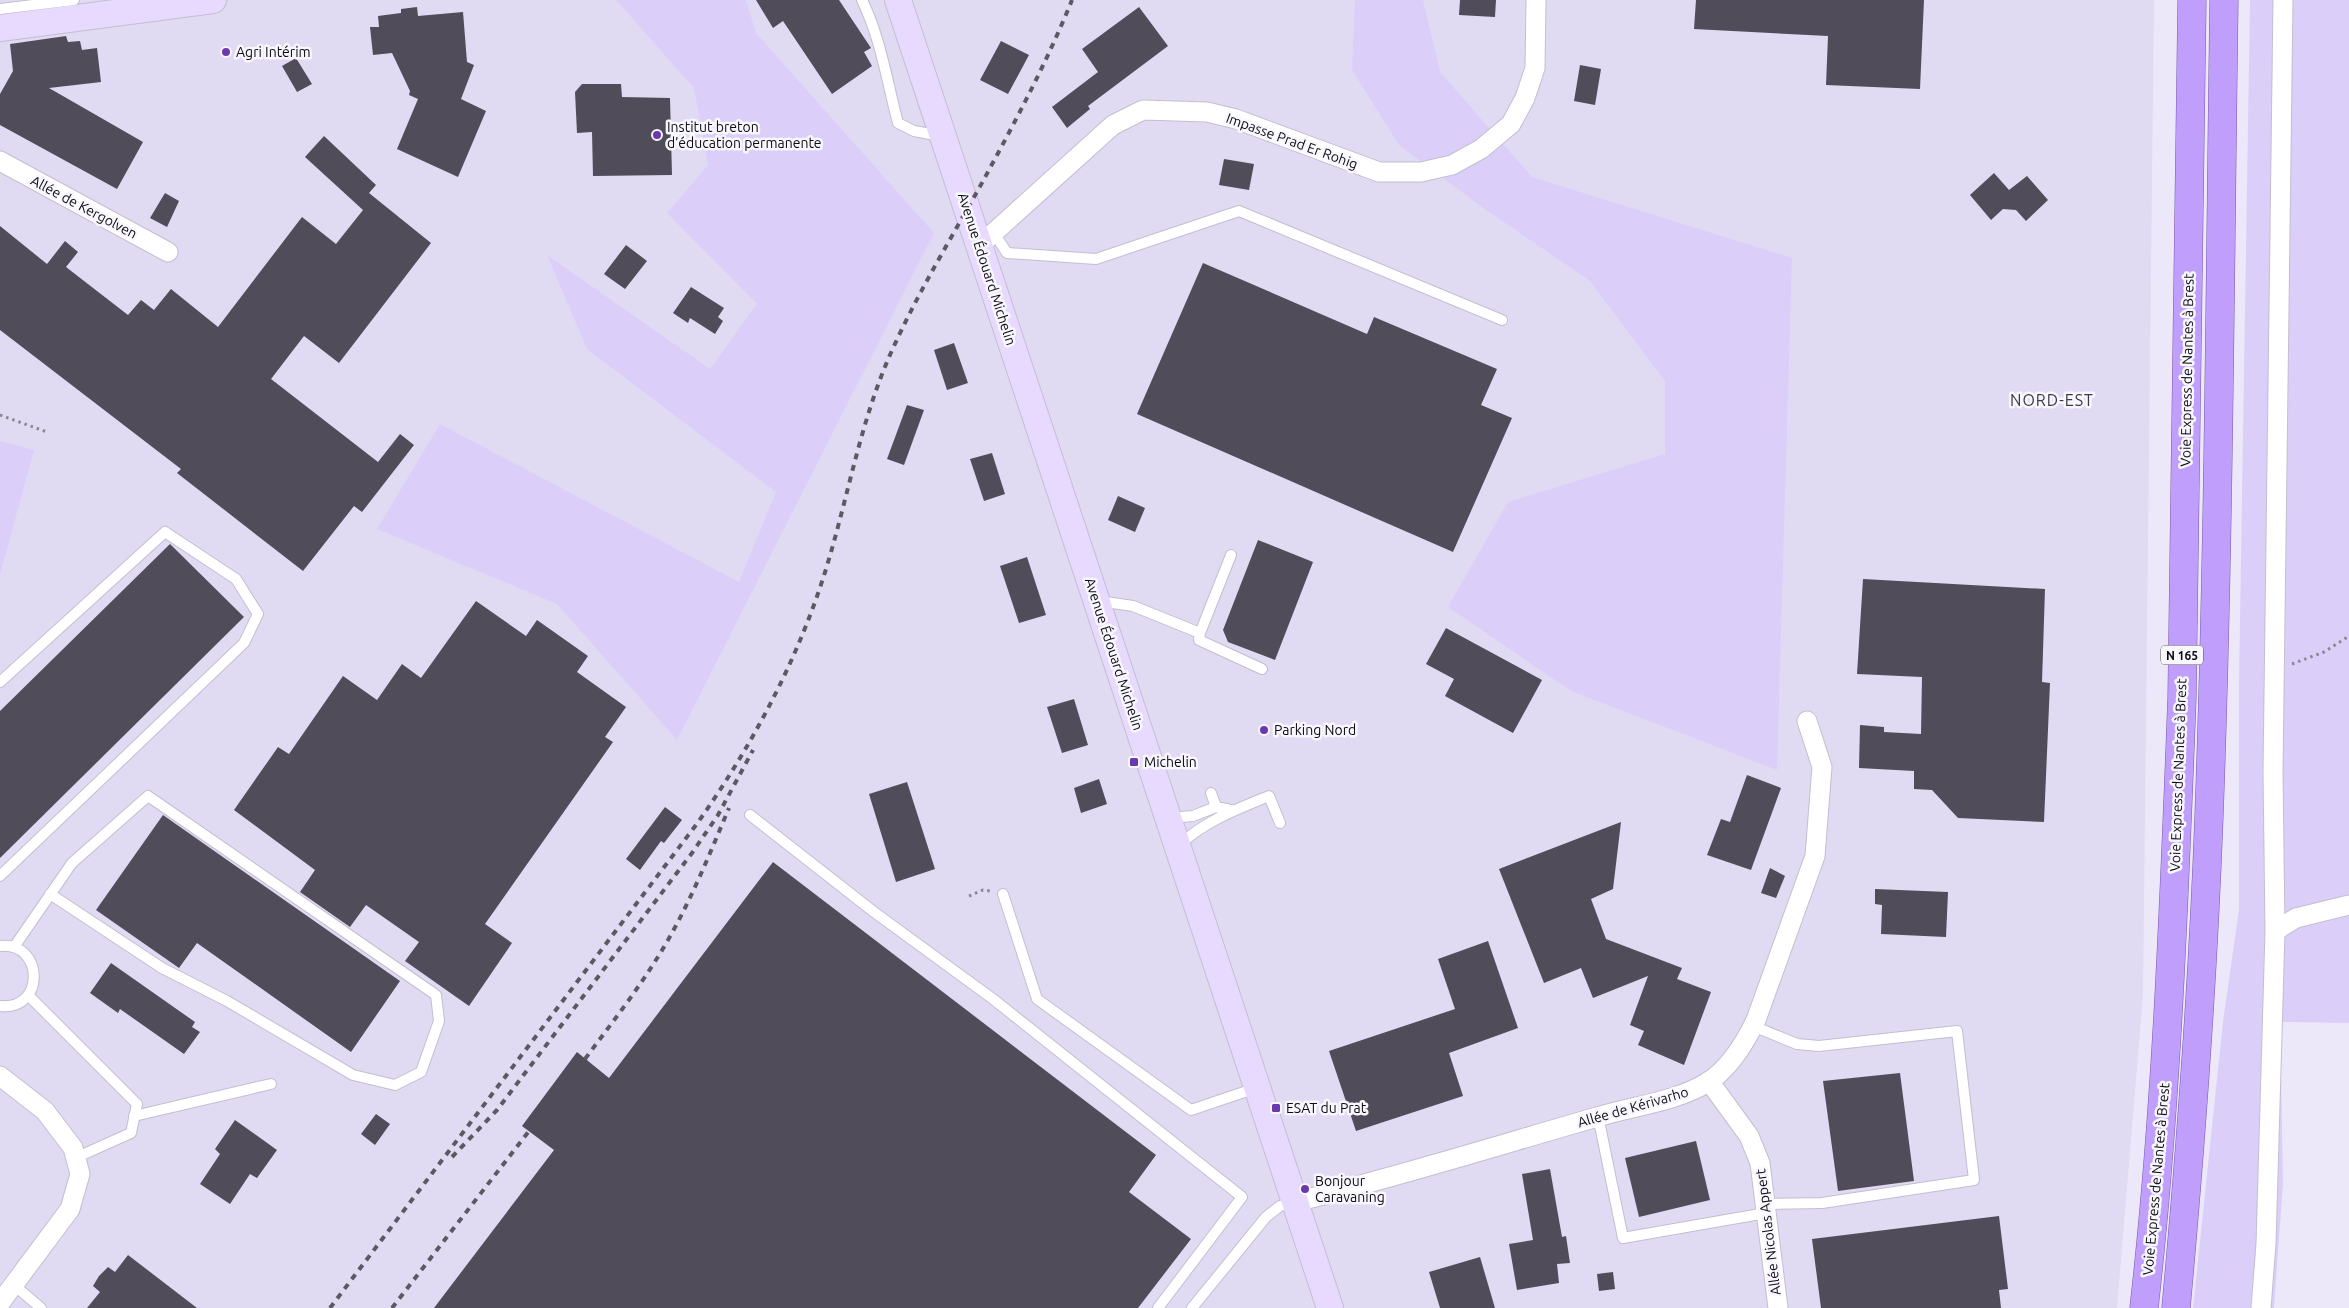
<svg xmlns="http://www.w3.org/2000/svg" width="2349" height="1308" font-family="Ubuntu,sans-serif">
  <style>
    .built { fill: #e1daf3 }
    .green { fill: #dbcff9 }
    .building { fill: #504c5a }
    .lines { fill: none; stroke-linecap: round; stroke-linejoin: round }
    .service-casing { stroke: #c3becf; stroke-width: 12 }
    .minor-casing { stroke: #c3becf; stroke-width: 21 }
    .secondary-casing { stroke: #c3becf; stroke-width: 28 }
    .trunk-casing { stroke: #765aa9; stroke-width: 29 }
    .path { stroke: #8b8794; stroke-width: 3; stroke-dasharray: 2.5 4; stroke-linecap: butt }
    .service { stroke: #fff; stroke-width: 10 }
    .minor { stroke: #fff; stroke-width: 19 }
    .secondary { stroke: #e7dafe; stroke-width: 26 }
    .trunk { stroke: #bf9efc; stroke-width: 28 }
    .rail { stroke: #5c5963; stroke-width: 4; stroke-dasharray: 6 6; stroke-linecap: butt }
    .poi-dot { fill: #6a38af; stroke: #f9f7fe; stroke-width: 2 }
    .labels { text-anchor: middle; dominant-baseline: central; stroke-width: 5; stroke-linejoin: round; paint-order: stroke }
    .shield { fill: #f9f7fe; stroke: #545258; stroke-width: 1 }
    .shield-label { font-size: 12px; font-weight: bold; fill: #0d0b11 }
    .poi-label { font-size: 14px; fill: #0d0b11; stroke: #f9f7fe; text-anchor: start }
    .street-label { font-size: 14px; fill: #0d0b11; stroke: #f9f7fe }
    .quarter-label { font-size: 16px; letter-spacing: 1px; fill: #3d3947; stroke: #f9f7fe }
  </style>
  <rect width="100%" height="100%" fill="#ece8f9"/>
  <path class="built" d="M0,0H2154L2143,996L2117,1308H0Z"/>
  <path class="green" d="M616,0H746L756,33L934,233L677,740L557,604L377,529L440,424L739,582L776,492L587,349L547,255L710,369L757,304L667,213L708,165L694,88Z
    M1355,0H1423L1440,72L1532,177L1792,258L1777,770L1571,691L1448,607L1508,502L1665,454V381L1590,281L1482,207L1399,145L1352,70Z
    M2250,0H2349V1023L2280,1022L2283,1183L2274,1308H2193L2223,1022L2239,909V683Z
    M0,441L34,450L0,575Z"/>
  <path class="building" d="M756,0H839L871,48L864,52L872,66L832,94L783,21L773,28Z
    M1460,0H1496L1495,17L1459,15Z
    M1696,0H1924L1920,89L1826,85L1828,36L1694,29Z
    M417,7L418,16L463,12L467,62L474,65L461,99L486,111L458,177L397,149L418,99L409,95L410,91L392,53L373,55L370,27H379L378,16L401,13V9Z
    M1139,7L1168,46L1088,106L1090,109L1067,128L1052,107L1098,72L1082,49Z
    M66,36L68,42L80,41L82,50L97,48L101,82L49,88L143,142L117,189L0,125V94L13,71L10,44Z
    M1001,41L1029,55L1008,94L980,80Z
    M296,58L312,84L297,92L282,66Z
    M1580,65L1601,69L1595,105L1574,101Z
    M582,84H621L622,97L670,98L672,175L593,176L592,132L577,133L575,92Z
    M324,136L376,185L369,193L431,243L339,363L304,336L271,379L378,462L400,434L414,445L362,512L354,506L303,571L177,473L181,469L0,330V226L47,264L65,241L78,252L66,267L128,315L141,300L154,310L171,289L218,327L302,217L336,244L363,210L305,157Z
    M1224,159L1254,164L1249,190L1219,185Z
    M1994,173L2009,190L2027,176L2048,200L2026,221L2016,210L2003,209L1991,220L1970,195Z
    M165,193L179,201L167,227L150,218Z
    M626,245L647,261L625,289L604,274Z
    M1203,263L1367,334L1374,317L1497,369L1481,405L1512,418L1453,552L1137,414Z
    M691,287L724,308L718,317L723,321L715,334L690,318L688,323L673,313Z
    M954,343L968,383L947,390L934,350Z
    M907,405L924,410L904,465L887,459Z
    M992,453L1005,494L984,501L970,459Z
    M1118,496L1145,508L1135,532L1108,520Z
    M1258,540L1313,562L1275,660L1228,642L1223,630Z
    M170,544L244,617L0,858V711Z
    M1027,557L1046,615L1019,623L1000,566Z
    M1863,579L2045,589L2042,682L2050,683L2044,822L1958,818L1932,790L1914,789V771L1859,768L1860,725L1884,727V732L1921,734L1922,677L1857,674Z
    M476,601L526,636L537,620L588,656L577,672L626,707L605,737L613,742L485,924L512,943L469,1006L405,961L419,942L366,905L350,927L300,892L315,870L234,810L278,747L289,754L343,676L377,700L402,664L421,678Z
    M1446,628L1542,680L1513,733L1445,696L1454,679L1426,664Z
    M1074,699L1088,745L1062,753L1047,707Z
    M1747,775L1781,788L1751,870L1707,855L1721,819L1730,822Z
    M1099,779L1107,804L1081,813L1074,788Z
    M907,782L935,869L896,882L869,794Z
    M665,807L682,820L664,843L661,841L640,870L626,859Z
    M163,815L400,981L351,1052L197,943L179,968L96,910Z
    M1621,822L1613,889L1591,899L1606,939L1682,968L1677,979L1711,992L1684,1065L1638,1045L1644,1031L1630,1025L1648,976L1593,998L1581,968L1544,983L1499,869Z
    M773,862L1156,1155L1129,1192L1191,1239L1138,1308H434L554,1150L522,1126L577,1052L609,1078Z
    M1770,868L1785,876L1776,898L1761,893Z
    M1875,889L1948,892L1946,937L1881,934L1882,905L1875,904Z
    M1488,941L1518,1028L1449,1053L1463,1096L1356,1131L1329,1051L1455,1009L1438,959Z
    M111,963L195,1022L192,1027L200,1032L184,1054L120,1009L118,1013L90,993Z
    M1900,1073L1914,1181L1838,1191L1823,1081Z
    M376,1114L390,1124L375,1145L361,1134Z
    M235,1120L277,1150L257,1178L250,1174L230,1204L200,1184L220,1154L215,1149Z
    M1696,1141L1710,1200L1639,1217L1625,1158Z
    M1550,1169L1562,1237L1566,1236L1570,1263L1557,1264L1559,1283L1517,1290L1509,1244L1533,1240L1522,1174Z
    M1999,1216L2008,1289L1999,1290L2001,1308H1821L1812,1239Z
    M128,1255L197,1308H87L100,1292L93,1286L99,1276L108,1267L115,1272Z
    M1480,1257L1495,1308H1440L1429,1272Z
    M1613,1272L1615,1289L1599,1291L1597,1274Z"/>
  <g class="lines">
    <defs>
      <path id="service" d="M862,0C881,39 887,82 898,123L914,131L941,136
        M0,9L74,0
        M994,233L1007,253L1096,259L1239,211L1502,320
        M1099,601L1133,606L1200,633L1199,640L1262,669
        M1200,633L1231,555
        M0,682L165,532L236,579L258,614L244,643L0,876
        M1211,793L1216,807
        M750,815L874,912L993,999L1242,1197L1158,1308
        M1169,818L1193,816L1216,807L1231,810
        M1178,846C1205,821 1235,810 1269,796L1280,823
        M1003,894L1037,999L1191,1110L1256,1088
        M0,946C44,941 46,1011 0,1006
        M14,947L72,863L148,796L436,995L439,1021L421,1072L395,1085L353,1075L227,1001L162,968L50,894
        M28,995L137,1104L131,1133L75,1158
        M1753,1026L1797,1044L1819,1046L1957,1031L1974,1180L1822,1203L1765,1204
        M134,1116L271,1084
        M1598,1116L1623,1238L1766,1213
        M14,1285L41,1308
        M1192,1308L1266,1217L1280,1206L1294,1202"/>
      <path id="minor" d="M0,161L168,252
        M980,245L1113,125L1143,110L1207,112L1236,119L1379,172H1421L1452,165L1481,149L1511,124L1525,98L1535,68L1536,0
        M2275,931L2296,918L2349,905
        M0,1076L45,1111L73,1148L80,1174L70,1209L0,1303
        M1709,1081L1749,1136L1760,1163L1778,1308
        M1295,1202C1397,1177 1496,1146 1597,1117C1632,1106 1676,1102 1708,1082C1730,1068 1745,1043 1756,1020L1815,856L1822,767L1807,721
        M2261,1308L2266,1244L2275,931L2273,772L2283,0"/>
      <path id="secondary" d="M898,0L1330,1308
        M0,28L213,0"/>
      <path id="trunk" d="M2144,1308C2167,1105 2174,901 2182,698L2192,0
        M2176,1308C2191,1144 2203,980 2209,816C2219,544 2220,272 2224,0"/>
    </defs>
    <use href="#service" class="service-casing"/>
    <use href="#minor" class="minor-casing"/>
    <use href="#secondary" class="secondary-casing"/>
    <use href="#trunk" class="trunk-casing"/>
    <path class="path" d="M0,415L47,432
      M2292,664L2324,652L2349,636
      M969,896L983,890L990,891"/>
    <use href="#service" class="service"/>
    <use href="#minor" class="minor"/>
    <use href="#secondary" class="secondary"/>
    <use href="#trunk" class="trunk"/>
    <path class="rail" d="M585,1059C614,1020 644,982 668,940C692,898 710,853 729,808
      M452,1157L497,1110L692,853L718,815L753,750
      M330,1308L696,825C751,748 798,660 826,569C849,494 861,417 894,346C920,289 953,235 983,181C1015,122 1047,62 1072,0
      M392,1308L529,1131"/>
  </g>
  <g class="poi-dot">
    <circle cx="226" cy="52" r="5"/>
    <circle cx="657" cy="135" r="5"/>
    <circle cx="1264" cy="730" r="5"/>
    <rect x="1129" y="757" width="10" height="10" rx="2.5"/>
    <rect x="1271" y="1103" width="10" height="10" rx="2.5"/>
    <circle cx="1305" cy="1189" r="5"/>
  </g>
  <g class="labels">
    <rect class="shield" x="2161" y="645.5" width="42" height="19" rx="4"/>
    <g class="shield-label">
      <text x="2182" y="655">N 165</text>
    </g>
    <g class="poi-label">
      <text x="236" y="52">Agri Intérim</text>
      <text x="667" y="127">Institut breton<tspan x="667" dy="16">d’éducation permanente</tspan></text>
      <text x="1274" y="730">Parking Nord</text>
      <text x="1144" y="762">Michelin</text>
      <text x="1286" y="1108">ESAT du Prat</text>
      <text x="1315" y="1181">Bonjour<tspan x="1315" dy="16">Caravaning</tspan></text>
    </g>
    <g class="street-label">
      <text transform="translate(1292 141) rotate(20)">Impasse Prad Er Rohig</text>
      <text transform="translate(84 207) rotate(28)">Allée de Kergolven</text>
      <text transform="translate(987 269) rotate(72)">Avenue Édouard Michelin</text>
      <text transform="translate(2187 370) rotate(-89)">Voie Express de Nantes à Brest</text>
      <text transform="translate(1114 654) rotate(72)">Avenue Édouard Michelin</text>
      <text transform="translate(2178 775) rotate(-88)">Voie Express de Nantes à Brest</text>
      <text transform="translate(1633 1107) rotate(-16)">Allée de Kérivarho</text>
      <text transform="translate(2156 1179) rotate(-85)">Voie Express de Nantes à Brest</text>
      <text transform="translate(1768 1232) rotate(-97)">Allée Nicolas Appert</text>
    </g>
    <g class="quarter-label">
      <text x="2052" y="400">NORD-EST</text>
    </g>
  </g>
</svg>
